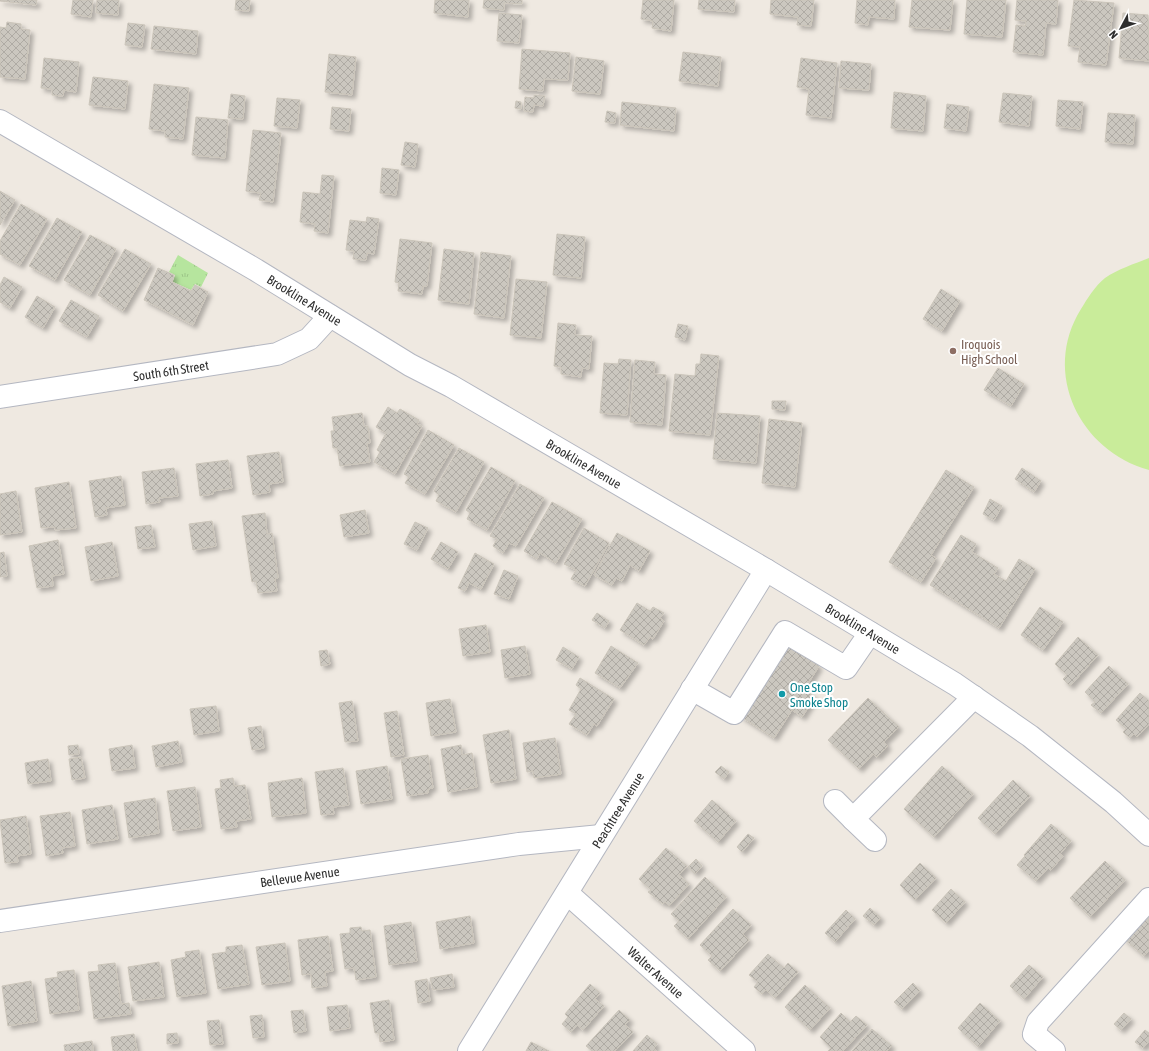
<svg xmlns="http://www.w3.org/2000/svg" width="1149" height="1051" font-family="'Asap Condensed',sans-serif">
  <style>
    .grass { fill: url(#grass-tufts) }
    .pitch { fill: #c9ec9a }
    .building { fill: url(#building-cross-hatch); stroke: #cbc5ba; filter: url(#shadow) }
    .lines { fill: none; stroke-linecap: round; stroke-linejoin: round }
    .minor-casing { stroke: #b4b7c1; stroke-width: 24 }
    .minor { stroke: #fff; stroke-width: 22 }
    .education-dot { fill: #8d6e63; stroke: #fff; stroke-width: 1.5 }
    .culture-dot { fill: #0f9aa8; stroke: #fff; stroke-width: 1.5 }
    .labels { text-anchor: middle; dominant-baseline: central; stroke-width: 4; stroke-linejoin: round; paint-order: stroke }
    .street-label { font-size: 13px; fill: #2e2e2e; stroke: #fff }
    .education-label { font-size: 13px; fill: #785e54; stroke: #fff; text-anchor: start }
    .culture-label { font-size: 13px; fill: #0d838f; stroke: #fff; text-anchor: start }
  </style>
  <defs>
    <pattern id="grass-tufts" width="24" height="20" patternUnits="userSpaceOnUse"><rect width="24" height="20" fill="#b6e59e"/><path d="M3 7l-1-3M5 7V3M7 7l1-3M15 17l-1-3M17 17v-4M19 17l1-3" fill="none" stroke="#9dc588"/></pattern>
    <pattern id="building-cross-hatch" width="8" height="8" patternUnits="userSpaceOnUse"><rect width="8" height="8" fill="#cbc7bf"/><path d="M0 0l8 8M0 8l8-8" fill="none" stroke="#afaba4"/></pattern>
    <filter id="shadow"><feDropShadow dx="3.5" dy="3.5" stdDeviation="2" flood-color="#0004"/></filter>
  </defs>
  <rect width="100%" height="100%" fill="#efe9e1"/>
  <path class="grass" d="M178,255L208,273L201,287L195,284L191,290L173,282L175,275L169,272Z"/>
  <path class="pitch" d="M1149,258V470C1080,451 1041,373 1081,309C1087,299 1095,286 1105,278C1118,269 1134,264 1149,258Z"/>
  <path class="building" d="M0,0H37L36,5L0,1Z
    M73,0H93L91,17L71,14Z
    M97,0H119L118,15L96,13Z
    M236,0H250L249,11L235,10Z
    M435,0H469L468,17L434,13Z
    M484,0H522V4L504,3V10L483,8Z
    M643,0H674L671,31L652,28L653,21L641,19Z
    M699,0H735L734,12L698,9Z
    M771,0H814L811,26L797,25L798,17L770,14Z
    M857,0H895L894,19L869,17L868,25L855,23Z
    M912,0H953L950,30L909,27Z
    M967,0H1006L1002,37L964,34Z
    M1017,0H1058L1056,24L1046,23L1043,55L1013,52L1016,25L1025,26L1026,21L1015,20Z
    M1074,0L1114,3L1106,65L1078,62L1080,47L1068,46Z
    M499,13L522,15L519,43L497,41Z
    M1123,13L1148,15L1149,61L1119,58Z
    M7,22L21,24V29L30,30L25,79L0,77V27L6,28Z
    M128,23L145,25L142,47L125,45Z
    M154,26L198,31L196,54L151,49Z
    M522,49L570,53L568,80L544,79L543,91L519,89Z
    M683,52L721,57L718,86L679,81Z
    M329,54L356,57L352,95L325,92Z
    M576,57L604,61L600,94L572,91Z
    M44,58L79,62L76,92L64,90L63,96L52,95V89L41,88Z
    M801,58L837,63L831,118L806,115L809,89L797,87Z
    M841,61L871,64L869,90L839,88Z
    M93,77L128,81L125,109L89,105Z
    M154,84L189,88L183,139L165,137V131L149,129Z
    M894,92L926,96L923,131L891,128Z
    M1003,93L1032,96L1029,126L999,122Z
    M231,94L245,96L243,119L228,118Z
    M534,95L545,96L543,106L534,105L533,112L524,111L525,97L534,98Z
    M277,98L300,100L297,128L274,126Z
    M1058,100L1083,102L1080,129L1056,126Z
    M516,101L521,102V109L515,108Z
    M622,102L676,108L674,131L620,125Z
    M947,104L969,107L966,131L944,128Z
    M332,107L351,109L349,131L330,129Z
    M607,111L616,113L615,123L605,122Z
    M1108,113L1135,115L1133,144L1105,142Z
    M196,117L228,120L225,158L192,155Z
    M253,130L281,133L273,202L259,200L261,193L246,191Z
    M405,142L418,144L415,167L401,165Z
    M382,168L399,170L396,195L380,193Z
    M322,175L334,176L328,233L314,231L315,224L300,222L303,192L320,194Z
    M0,191L15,200L0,225Z
    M21,204L47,219L20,265L0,254V241Z
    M367,217L379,219L374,254L367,253L366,260L353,259L354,251L346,250L350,220L366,222Z
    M57,218L82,232L55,280L29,266Z
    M557,234L585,237L581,278L553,275Z
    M90,235L116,249L90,295L64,280Z
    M400,239L432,243L427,286H423L422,294L398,291L399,283L395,282Z
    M125,249L151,264L123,311L98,295Z
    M444,249L474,253L469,304L438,300Z
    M481,252L511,256L504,318L474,314Z
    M158,268L174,275L172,282L191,291L195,285L208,292L193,325L144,300Z
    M4,277L22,287L10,308L0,302V285Z
    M516,279L547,282L541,338L510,335Z
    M941,289L960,301L942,331L923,319Z
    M37,296L55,307L43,328L25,317Z
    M71,300L99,316L87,337L59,321Z
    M558,323L576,325L575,335L592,336L589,369L582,368L581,377L561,374V367L554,366Z
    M678,324L688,326L685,340L675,337Z
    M701,354L719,356L710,435L669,431L675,374L695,376L696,364H700Z
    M619,359L631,360L627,415L600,413L604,363L618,364Z
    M635,360L655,362L654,374L666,375L662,425L630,422Z
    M998,368L1024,384L1011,406L984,390Z
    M772,401H786L785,410L772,409Z
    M388,407L397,413L400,409L419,420L417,424L422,426L395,474L374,462L380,452L377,450L386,433L376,427Z
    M362,413L364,426H368L370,443L367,444L370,462L340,466L337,448H333L331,431H334L332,417Z
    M717,413L760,416L756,463L713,459Z
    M769,419L802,423L795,487L762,483Z
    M428,430L454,445L425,494L405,483L409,477L404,474Z
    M459,448L484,462L456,512L436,501L439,495L434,491Z
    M279,452L283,482L269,484L270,492L253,495L247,456Z
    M228,460L232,488L213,491V494L200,496L196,464Z
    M491,467L515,481L487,530L467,519L470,513L466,510Z
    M174,468L178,496L159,498L160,502L146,504L142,472Z
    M1022,468L1041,481L1034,492L1015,479Z
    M946,470L974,487L931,555L936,558L921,582L889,562Z
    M121,476L125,505L106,508L107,515L95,517L89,481Z
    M69,482L76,528L55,530V527L41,528L35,488Z
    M520,484L544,498L516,546L509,543L503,553L493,546L497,539L490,536Z
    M16,491L22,532L0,535V494Z
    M990,499L1002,506L994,520L983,514Z
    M552,502L582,519L556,563L540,553L537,559L524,551Z
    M365,510L369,533L344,537L340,515Z
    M265,513L267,534L272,533L278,578L275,579L277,591L258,593L256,581L252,582L242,516Z
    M212,521L216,546L193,550L189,524Z
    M415,522L428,528L417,550L404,544Z
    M151,525L155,547L138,549L135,527Z
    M584,528L609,543L585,586L571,579L576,570L564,564Z
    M617,533L650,551L639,571L630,565L622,581L616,578L612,585L594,575Z
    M961,535L976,544L972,552L998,568L994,574L1006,581L1019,559L1035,569L999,628L930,585Z
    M58,540L64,574L52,576L53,586L37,588L29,546Z
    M112,542L118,576L91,581L85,547Z
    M441,542L458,552L448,569L431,559Z
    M4,552L7,576L0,577V553Z
    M475,553L494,564L481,589L469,583L465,591L458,588Z
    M504,570L518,576L509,599L494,594Z
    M637,603L650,611L653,607L664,613L660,618L664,621L653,639L650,637L644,645L620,630Z
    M1040,607L1063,622L1043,650L1021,635Z
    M597,613L609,621L605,628L592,620Z
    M486,625L490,652L463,656L459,629Z
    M1078,637L1098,655L1070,686L1063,679L1067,675L1055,664Z
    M785,645L819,666L804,690L815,697L802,717L792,710L774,738L740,716Z
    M525,646L530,674L505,678L501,650Z
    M611,646L638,663L620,688L595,673Z
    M563,647L579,657L572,669L556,660Z
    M327,650L330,664L321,666L319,651Z
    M1109,666L1128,684L1101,713L1091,705L1095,702L1085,692Z
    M580,678L614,699L597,726L594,724L587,735L569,724L576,714L569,710L581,689L576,685Z
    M1140,693L1149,701V724L1137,737L1134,734L1130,738L1123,732L1126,729L1116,720Z
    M868,698L899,727L884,742L888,746L877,757L873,754L859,769L828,740Z
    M450,699L456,732L431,736L426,703Z
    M352,701L358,741L345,742L339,703Z
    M216,706L219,731L194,735L190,709Z
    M397,711L404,755L391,757L384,713Z
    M261,726L264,748L252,750L248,728Z
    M509,730L516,779L491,783L483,735Z
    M555,738L561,774L534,778L533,771L527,772L523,743Z
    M178,741L182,762L156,767L152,746Z
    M78,745L79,754L69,755L68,746Z
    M132,745L135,768L112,771L109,749Z
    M461,745L462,755L472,753L477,787L448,792L441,749Z
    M428,755L433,788L428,789V793L407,796L401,759Z
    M81,757L85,778L72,780L69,759Z
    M48,759L51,781L28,784L25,763Z
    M387,766L392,799L361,804L356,771Z
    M721,766L729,772L724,779L715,772Z
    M942,766L973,794L934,837L904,809Z
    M343,768L349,805L333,807L334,814L321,815L315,772Z
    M233,778L234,786L245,785L251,819L236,821L237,827L221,829L215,789L221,788L220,780Z
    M302,778L306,813L272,817L268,783Z
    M1013,780L1030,796L995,834L978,818Z
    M195,787L201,827L173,831L167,791Z
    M155,798L159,833L129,838L124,803Z
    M712,800L736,821L718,842L694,821Z
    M112,805L118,839L87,844L82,810Z
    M70,812L75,846L62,848L63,853L46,856L40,816Z
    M26,816L31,854L17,856L18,862L5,863L0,820Z
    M1051,824L1071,841L1060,854L1063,856L1051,870L1048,868L1036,881L1017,865L1025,856L1024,855Z
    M748,834L754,838L742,852L737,847Z
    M666,848L687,866L679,875L689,884L669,906L665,902L663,904L648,892L651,890L639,879Z
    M696,859L702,866L695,874L688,867Z
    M1105,861L1125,880L1090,917L1070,898Z
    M920,863L936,878L915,900L900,885Z
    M705,877L726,897L688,939L674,926L679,921L671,914Z
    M951,889L965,902L946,923L932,910Z
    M870,908L881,918L874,925L863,916Z
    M733,909L751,925L743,934L749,940L720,971L708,960L712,956L700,945Z
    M846,910L855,919L835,942L825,933Z
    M1149,914V950L1144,956L1123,938Z
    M470,916L474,943L440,949L436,922Z
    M411,922L417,961L389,965L384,926Z
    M361,927L362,931L370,930L376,977L356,980L354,968L345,969L340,934L350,933V928Z
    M328,936L333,971L325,972L327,986L312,988L311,974L302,975L298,940Z
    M285,943L290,981L262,985L256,947Z
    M242,945L249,984L218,989L212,954L226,952V947Z
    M199,950L206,993L177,997L171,960L186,957L185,952Z
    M768,954L784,968L788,963L798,972L775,998L766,990L762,994L754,987L758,982L749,975Z
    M159,962L164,997L133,1001L128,967Z
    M115,963L121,1004L129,1003L131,1014L94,1019L88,972L99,971L98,965Z
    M1029,965L1043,977L1024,999L1010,986Z
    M74,970L79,1010L50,1014L45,979L58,977L57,972Z
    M452,974L454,987L433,990L430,978Z
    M427,979L430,1001L418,1003L415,981Z
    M31,981L37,1021L8,1026L2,986Z
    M913,983L920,991L902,1009L894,1002Z
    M590,984L600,993L595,999L604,1006L583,1030L577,1025L571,1032L562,1024L568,1017L565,1014Z
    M805,985L830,1008L810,1030L785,1007Z
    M389,1000L394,1040L380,1042L379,1033H375L370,1003Z
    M980,1003L1000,1021L978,1047L958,1028Z
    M347,1005L350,1028L330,1031L327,1007Z
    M303,1010L306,1031L294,1033L291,1011Z
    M619,1010L630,1020L625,1025L633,1032L615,1051H592L586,1046Z
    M841,1013L850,1022L856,1016L867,1025L843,1051H828L831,1048L820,1037Z
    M1124,1013L1131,1019L1121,1030L1114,1024Z
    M262,1015L264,1037L253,1038L250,1016Z
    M219,1020L223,1044L210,1045L207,1021Z
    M872,1029L892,1046L887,1051H852Z
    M1145,1030L1149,1033V1041L1143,1048L1135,1042Z
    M177,1033L178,1043L167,1044V1034Z
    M134,1034L137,1051H113L111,1037Z
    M647,1035L657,1044L654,1048L656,1051H633Z
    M92,1041L93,1051H65L64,1045Z
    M531,1042L549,1051H526Z"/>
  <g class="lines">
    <defs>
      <g id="minor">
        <path id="s1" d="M0,121L256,270L410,365L451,386L766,570L955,684L1030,736L1113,802L1149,835"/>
        <path id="s2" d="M0,397L277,354L309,339L330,316"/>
        <path d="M692,689L734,713L785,632L846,668L870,633"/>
        <path d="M835,801L853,819"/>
        <path d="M875,840L853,819L974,697"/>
        <path id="s3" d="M567,893L744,1051"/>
        <path id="s4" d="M0,921L519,844L601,836"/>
        <path id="s5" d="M469,1051L766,570"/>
        <path d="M1054,1051L1034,1034L1038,1022L1149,899"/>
      </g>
    </defs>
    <use href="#minor" class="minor-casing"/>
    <use href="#minor" class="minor"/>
  </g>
  <circle class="education-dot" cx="953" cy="351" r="4"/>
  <circle class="culture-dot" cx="782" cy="694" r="4"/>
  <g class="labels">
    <g class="street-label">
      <text stroke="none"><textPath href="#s1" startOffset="353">Brookline Avenue</textPath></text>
      <text stroke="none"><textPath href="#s2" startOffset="173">South 6th Street</textPath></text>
      <text stroke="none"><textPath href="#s1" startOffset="677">Brookline Avenue</textPath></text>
      <text stroke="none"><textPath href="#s1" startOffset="1001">Brookline Avenue</textPath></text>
      <text stroke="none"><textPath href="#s5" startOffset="283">Peachtree Avenue</textPath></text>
      <text stroke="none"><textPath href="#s4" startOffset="303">Bellevue Avenue</textPath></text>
      <text stroke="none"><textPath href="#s3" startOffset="119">Walter Avenue</textPath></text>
    </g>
    <g class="education-label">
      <text x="961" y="344">Iroquois<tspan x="961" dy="15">High School</tspan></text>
    </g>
    <g class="culture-label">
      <text x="790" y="687">One Stop<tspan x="790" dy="15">Smoke Shop</tspan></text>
    </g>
  </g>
  <g transform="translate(1121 28) rotate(229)" stroke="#ffffff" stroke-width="3" paint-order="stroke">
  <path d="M0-3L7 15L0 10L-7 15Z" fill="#2e2e2e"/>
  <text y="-6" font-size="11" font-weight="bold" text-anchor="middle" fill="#2e2e2e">N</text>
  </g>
</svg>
